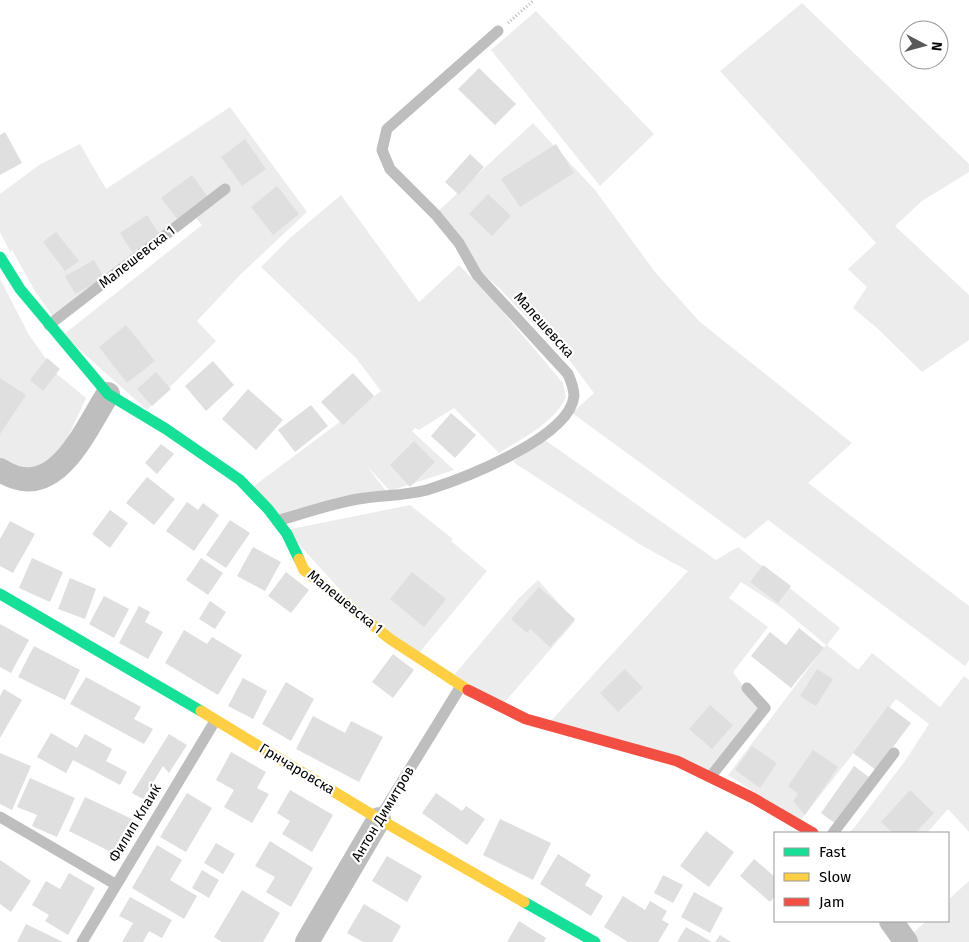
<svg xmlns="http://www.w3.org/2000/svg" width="969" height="942" font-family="'Fira Sans',sans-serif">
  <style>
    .green { fill: #ececec }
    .building { fill: #dfdfdf }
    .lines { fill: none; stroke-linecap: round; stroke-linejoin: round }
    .path { stroke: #b9b9b9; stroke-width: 3; stroke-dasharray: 1 2.5; stroke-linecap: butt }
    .lane { stroke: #bebebe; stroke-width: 11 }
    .street { stroke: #bebebe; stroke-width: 24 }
    .fast { stroke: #16e098; stroke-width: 11 }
    .slow { stroke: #ffcf43; stroke-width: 11 }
    .jam { stroke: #f24e42; stroke-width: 11 }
    .labels { text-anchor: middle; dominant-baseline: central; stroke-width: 4.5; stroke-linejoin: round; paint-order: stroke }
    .street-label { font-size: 14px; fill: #000; stroke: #fff }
  </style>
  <rect width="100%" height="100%" fill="#fff"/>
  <path class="green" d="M802,3L969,164V172L922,201L895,226L969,295V340L922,372L877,328L853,308L867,287L848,269L876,243L720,71Z
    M536,11L654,134L600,186L491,50Z
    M230,107L307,212L241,274L197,321L216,341L147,410L63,335L202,225L196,218L57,322L36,293L12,250L10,252L0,232V194L39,165L80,144L106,189Z
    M533,123L595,190L655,272L700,322L852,443L808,483L969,606V660L965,666L768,520L745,539L572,413L594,393L558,345L535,326L499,288L468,260L434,215Z
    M341,195L419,302L459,265L492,299L563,383L566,397C554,423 523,438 499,453L454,408L419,430L415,428L412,431L454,470L390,491L365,464L390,496L282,521L254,486L381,391L356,358L261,267L290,238Z
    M0,279L29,335L57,374L86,398L57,461L37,475L0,464Z
    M542,438L716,560L738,547L840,628L827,645L858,670L872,653L940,707L964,676L969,680V832L948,809L927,833H850L905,761L929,724L896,699L800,821L728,775L826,645L783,609L741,582L729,598L768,627L733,672L761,711L714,772L549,723L688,571L641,545L513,462Z
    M410,505L453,539L451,541L487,571L419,653L361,613L286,530Z
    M538,580L575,621L503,704L454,675L519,598Z
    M969,881V942H916L913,933L926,921H948V900Z"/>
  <path class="building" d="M479,68L516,104L495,125L458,89Z
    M5,132L22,163L0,175V135Z
    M245,139L266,169L242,186L221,157Z
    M556,144L574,173L520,207L501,179Z
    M470,154L484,167L459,195L445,182Z
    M192,175L208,197L178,220L161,198Z
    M277,186L299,214L273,235L251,207Z
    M488,194L511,216L492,236L469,214Z
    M147,215L160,235L132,252L120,233Z
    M56,232L79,261L65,271L43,242Z
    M94,260L104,278L75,294L65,276Z
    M126,325L155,361L127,383L99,347Z
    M47,358L60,369L43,391L30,380Z
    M213,361L234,385L206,411L185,386Z
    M156,372L171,389L152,406L137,389Z
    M353,373L374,396L343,425L321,402Z
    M0,378L26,395L0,434Z
    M248,389L283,420L256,450L222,419Z
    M311,405L328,426L295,452L278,430Z
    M451,413L476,435L455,458L431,436Z
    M414,441L435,462L410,487L390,465Z
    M161,444L174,454L157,474L145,463Z
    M147,477L175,499L154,525L126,503Z
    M187,502L198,510L203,503L219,515L194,551L166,531Z
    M110,510L128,523L110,548L92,534Z
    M230,520L250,533L226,568L206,555Z
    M10,521L35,534L13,573L0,566V539Z
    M253,547L281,562L265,591L237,576Z
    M32,558L63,572L50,602L19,588Z
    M201,558L223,573L208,595L186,580Z
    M763,565L791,586L778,603L750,582Z
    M286,572L309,590L291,613L268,596Z
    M412,572L446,599L424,627L390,599Z
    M70,578L96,589L85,619L58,609Z
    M539,587L575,619L550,647L530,629L527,633L511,619Z
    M104,596L129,609L114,638L89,624Z
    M210,601L226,612L215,629L199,619Z
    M139,606L150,612L145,622L163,632L148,659L119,643Z
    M0,624L29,640L11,673L0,667Z
    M799,628L824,648L791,688L751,656L770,632L786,645Z
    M184,630L207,644L212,637L242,655L218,695L165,663Z
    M34,646L80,670L65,700L18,677Z
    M393,654L414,670L393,698L372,682Z
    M625,669L643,688L618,712L600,693Z
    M817,669L833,679L816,706L800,696Z
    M86,677L141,707L134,719L153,729L144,744L70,704Z
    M243,678L267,691L253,719L228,706Z
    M286,682L314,699L291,741L262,724Z
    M4,689L22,700L0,738V696Z
    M710,705L733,725L712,749L689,729Z
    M888,706L911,723L876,770L853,753Z
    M313,716L345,733L351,721L383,737L359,782L296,749Z
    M51,733L77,748L85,734L112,749L106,761L127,772L120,785L73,760L66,773L37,757Z
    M169,734L187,745L169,773L163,766L143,799L132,793Z
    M752,746L777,763L760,788L735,770Z
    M813,750L838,767L805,815L793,801L798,794L788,786Z
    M231,752L266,772L257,788L269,794L252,823L224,807L234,790L216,780Z
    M0,753L31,766L12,810L0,804Z
    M854,766L869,777L836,824L821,813Z
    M30,778L75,798L57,837L32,826L37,815L17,807Z
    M290,790L333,815L312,852L282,834L290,821L277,813Z
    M910,790L934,813L915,833H893L881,822Z
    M187,793L212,808L186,852L160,837Z
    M436,793L462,811L466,806L485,819L467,845L422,813Z
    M85,797L134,820L117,855L69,831Z
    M500,819L551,843L533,880L483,855Z
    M706,831L734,852L709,887L680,866Z
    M270,841L313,868L291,907L266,892L275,877L255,866Z
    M216,843L235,854L223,874L204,863Z
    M157,845L182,860L170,880L197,896L184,919L132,888Z
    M558,854L591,875L585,885L603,896L591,916L540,884Z
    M387,856L422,876L407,902L372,881Z
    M754,859L775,877V896L770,902L740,876Z
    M0,860L31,881L11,912L0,904Z
    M202,870L219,880L209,898L192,888Z
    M69,873L95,888L68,935L45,921L49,915L32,905L46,881L60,889Z
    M663,875L683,885L673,903L654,893Z
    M242,890L280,913L263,942H222L214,937Z
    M694,892L723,908L710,933L681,917Z
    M623,896L645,910L650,901L667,911L662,920L669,924L658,942H628L604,927Z
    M130,897L172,920L162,938L149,931L143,942H122L133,923L119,916Z
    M364,904L401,926L392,942H363L347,933Z
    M519,921L546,938L544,942H507Z
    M26,924L63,942H17Z
    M686,927L712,942H677Z
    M720,935L731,942H715Z"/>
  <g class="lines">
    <path class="path" d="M508,23L534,0"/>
    <path class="lane" d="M49,325L225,189
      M277,521C304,513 331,504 358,499C381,495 404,496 427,490C462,479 570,438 574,396C574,388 571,381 568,374L477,275L459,243L436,215L390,169L382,150L387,129L498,31
      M711,776L765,708L747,688
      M0,817L115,884
      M379,819L461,686
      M833,833L894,753
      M82,942L215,721"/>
    <path class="street" d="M0,470C55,505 83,433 108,394
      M891,921L906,942
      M307,942L379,819"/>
    <path class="fast" d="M0,257L20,289L108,394L166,429L240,480L268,509L287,534L299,559
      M0,594L201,711
      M524,902L595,942"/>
    <path class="slow" d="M299,559L304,570L390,639L468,690
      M201,711L379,819L524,902"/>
    <path class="jam" d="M468,690L526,719L677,761L753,798L813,833"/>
  </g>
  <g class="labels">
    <g class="street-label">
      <text transform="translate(137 257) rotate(-38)">Малешевска 1</text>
      <text transform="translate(544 325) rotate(48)">Малешевска</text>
      <text transform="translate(345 602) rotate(39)">Малешевска 1</text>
      <text transform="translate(297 769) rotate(31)">Грнчаровска</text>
      <text transform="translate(383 814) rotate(-59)">Антон Димитров</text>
      <text transform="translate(135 823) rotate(-59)">Филип Клаиќ</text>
    </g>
  </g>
  <rect x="774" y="832" width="175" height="90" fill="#ffffff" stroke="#999999"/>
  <rect x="784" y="848" width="25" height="8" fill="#16e098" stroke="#999999"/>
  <text x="819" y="857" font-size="15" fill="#000000">Fast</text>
  <rect x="784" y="873" width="25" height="8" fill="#ffcf43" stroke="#999999"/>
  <text x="819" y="882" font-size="15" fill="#000000">Slow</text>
  <rect x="784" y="898" width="25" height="8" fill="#f24e42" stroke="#999999"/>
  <text x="819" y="907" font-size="15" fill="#000000">Jam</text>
  <g transform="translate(924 45) rotate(96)"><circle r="24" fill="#ffffff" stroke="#999999"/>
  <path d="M0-4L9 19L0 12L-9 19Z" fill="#595959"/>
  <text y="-8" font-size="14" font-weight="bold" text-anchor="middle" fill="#000000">N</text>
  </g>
</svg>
